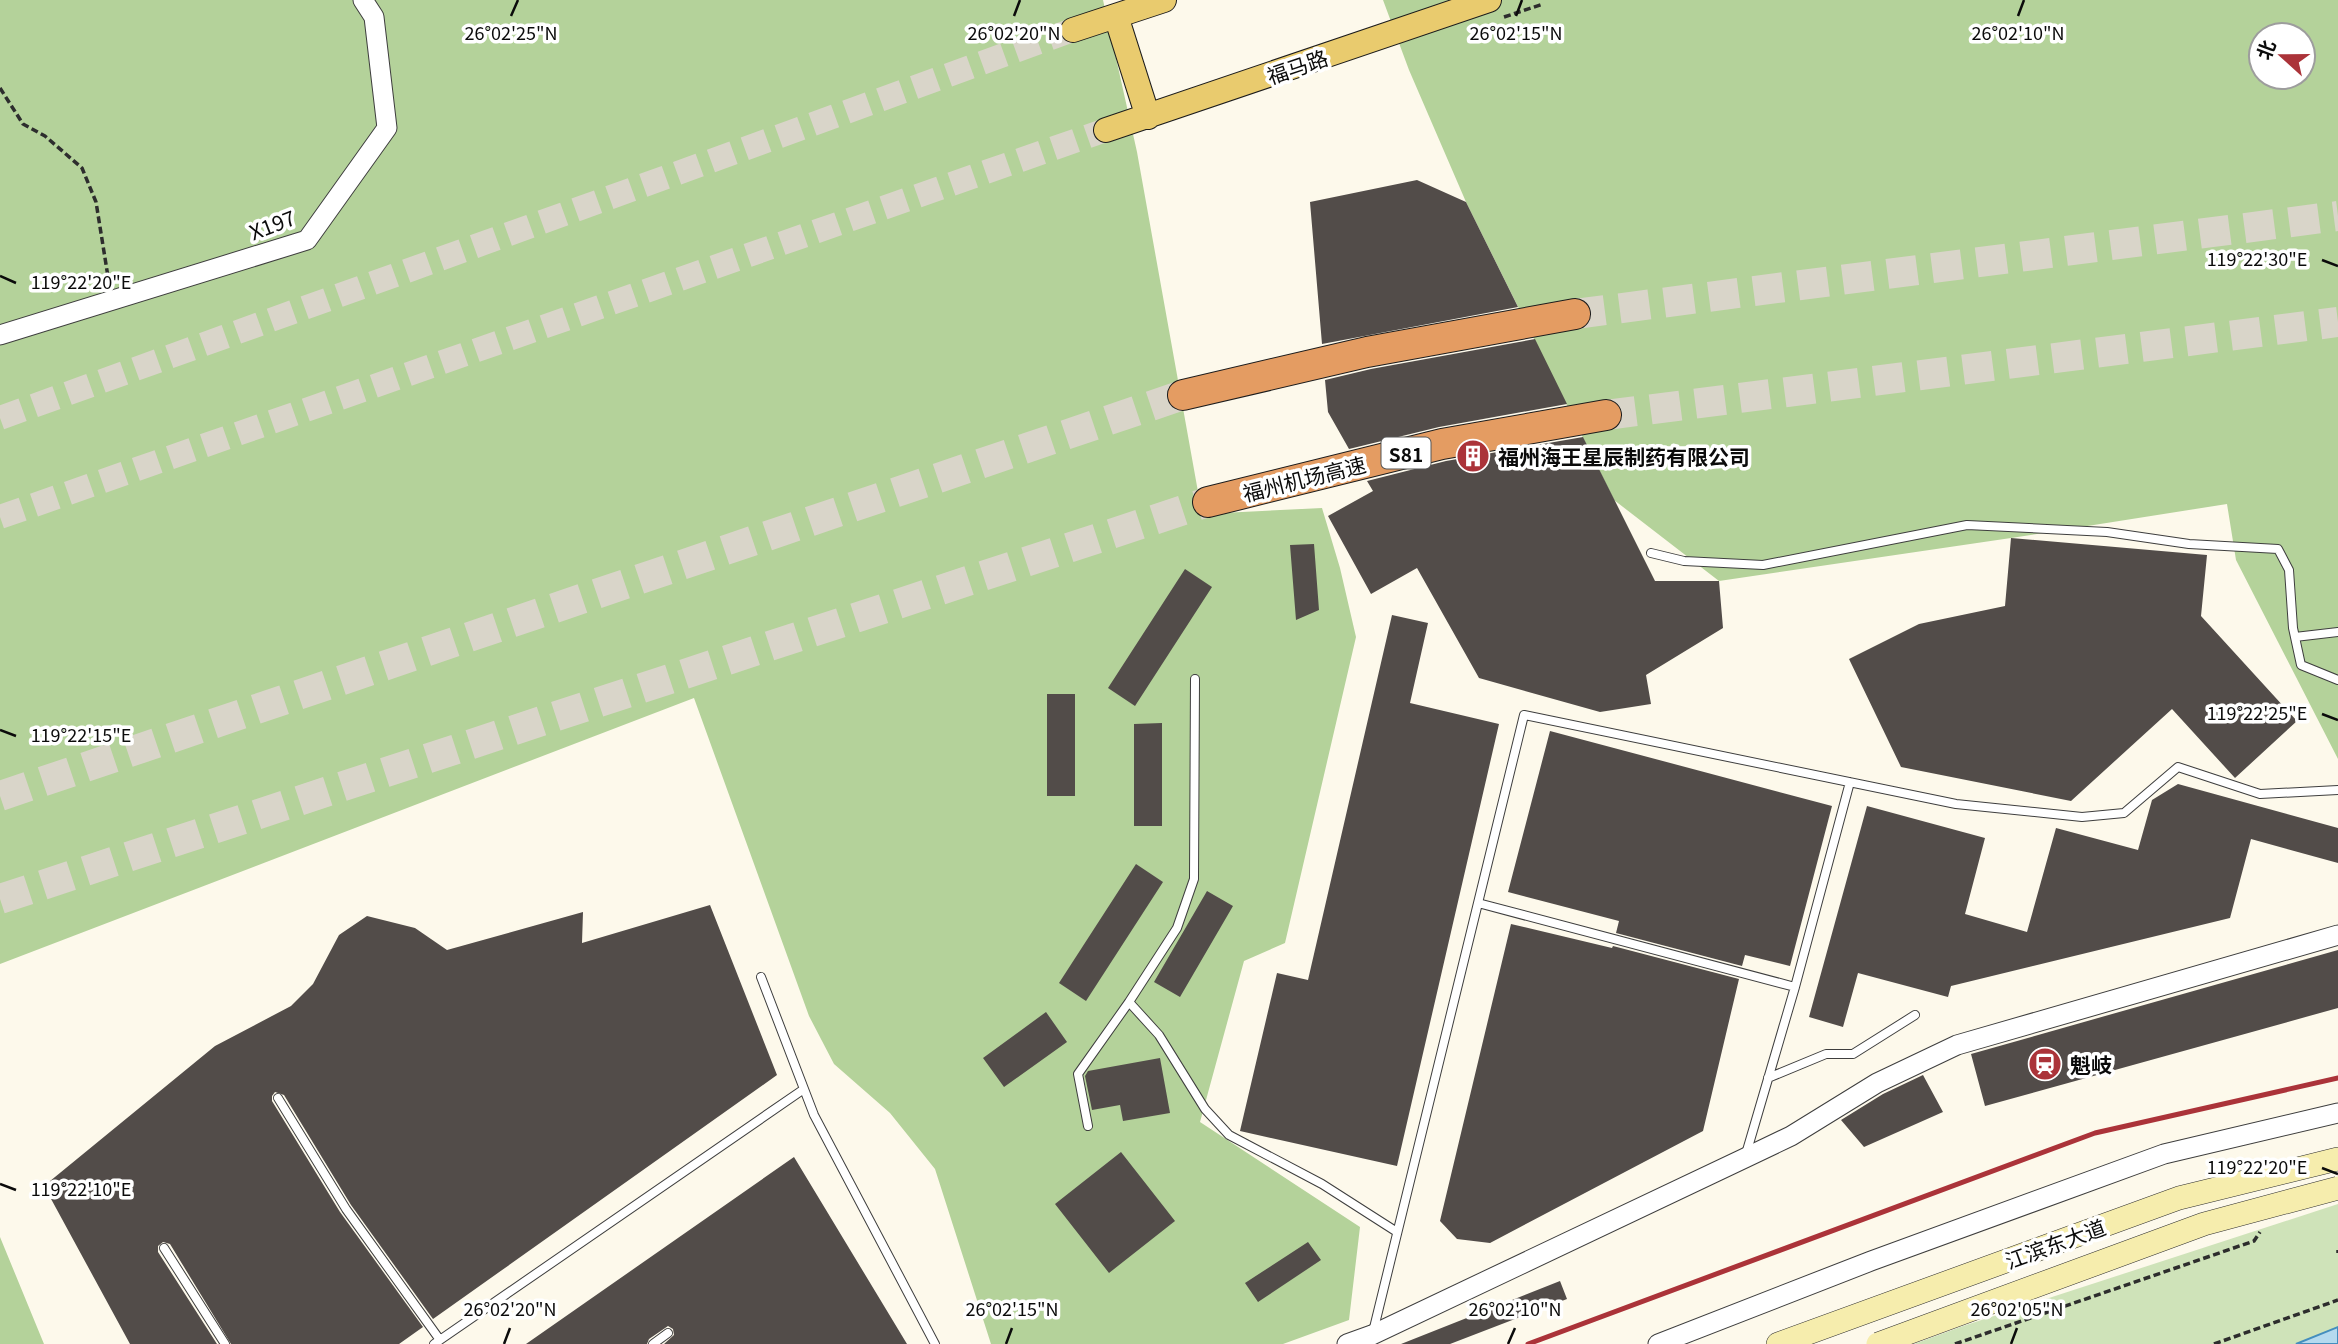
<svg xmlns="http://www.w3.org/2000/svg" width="2338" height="1344" font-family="Georgia,'Noto Sans SC',serif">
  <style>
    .green { fill: #cfe3b9 }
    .forest { fill: #b4d29a; fill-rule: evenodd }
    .water { fill: #b5daef; stroke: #448ebe; stroke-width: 2 }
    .building { fill: #524c49 }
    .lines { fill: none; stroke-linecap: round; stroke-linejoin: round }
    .primary-tunnel { stroke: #d9d5c9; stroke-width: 24; stroke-dasharray: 24 12; stroke-linecap: butt }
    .motorway-tunnel { stroke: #d9d5c9; stroke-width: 30; stroke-dasharray: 30 15; stroke-linecap: butt }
    .service-casing { stroke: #3e3e3e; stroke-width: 10 }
    .tertiary-casing { stroke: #3e3e3e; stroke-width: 21 }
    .secondary-casing { stroke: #2d2d2d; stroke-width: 24 }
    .primary-casing { stroke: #1c1c1c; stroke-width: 26 }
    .motorway-casing { stroke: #1c1c1c; stroke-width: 32 }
    .path { stroke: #2d2d2d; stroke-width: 3.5; stroke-dasharray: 7 3.5; stroke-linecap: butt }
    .service { stroke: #fff; stroke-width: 8 }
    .tertiary { stroke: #fff; stroke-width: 19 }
    .secondary { stroke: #f6edad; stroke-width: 23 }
    .primary { stroke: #e9cb6e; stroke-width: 24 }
    .motorway { stroke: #e49c62; stroke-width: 30 }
    .rail { stroke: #ab3339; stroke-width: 5 }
    .secondary-bridge-casing { stroke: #2d2d2d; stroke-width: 24; stroke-linecap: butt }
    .secondary-bridge { stroke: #f6edad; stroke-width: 23 }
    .ticks { fill: none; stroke: #0b0b0b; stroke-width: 2.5 }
    .labels { text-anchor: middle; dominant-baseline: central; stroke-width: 7; stroke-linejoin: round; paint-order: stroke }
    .shield { fill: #fff; stroke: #545454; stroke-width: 2 }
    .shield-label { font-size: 19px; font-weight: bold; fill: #0b0b0b }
    .street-label { font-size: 21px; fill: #0b0b0b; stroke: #fff }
    .poi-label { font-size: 21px; font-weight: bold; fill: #0b0b0b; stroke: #fff; text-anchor: start }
    .ticks-label { font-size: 18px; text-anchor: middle; fill: #0b0b0b; stroke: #fff; stroke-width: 7; stroke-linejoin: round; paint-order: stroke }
  </style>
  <rect width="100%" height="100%" fill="#fdf9eb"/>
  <path class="green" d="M2338,1204V1327L2296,1344H1914L1963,1326Z"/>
  <path class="forest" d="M0,0H1103L1137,152L1202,514L1322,508L1340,568L1356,637L1285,943L1244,961L1200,1122L1360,1227L1349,1320L1283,1344H991L935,1169L890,1113L834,1064L809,1016L694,698L0,964Z
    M1383,0H2338V759L2236,560L2227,504L2011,538L1719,581L1614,500L1466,202L1409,70ZM2261,35H2303V77H2261Z
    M0,1237L44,1344H0Z"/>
  <path class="water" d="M2338,1327V1344H2296Z"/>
  <path class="building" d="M1417,180L1466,202L1518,307L1322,344L1310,202Z
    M1535,339L1567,404L1439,427L1349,449L1328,412L1325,380L1371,369Z
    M1583,437L1655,581H1719L1723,628L1646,675L1651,704L1600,712L1479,678L1417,568L1371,594L1328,516L1373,491L1367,481L1446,461Z
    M2011,538L2207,555L2201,616L2297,721L2235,778L2172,709L2071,801L1901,767L1849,659L1919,624L2005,606Z
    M1314,544L1319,610L1296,620L1290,545Z
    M1185,569L1212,587L1135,706L1108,688Z
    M1392,615L1428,623L1410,703L1499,724L1397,1166L1240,1131L1277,973L1308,980Z
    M1047,694H1075V796H1047Z
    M1162,723V826H1134V724Z
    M1550,731L1832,806L1790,966L1745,955L1742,966L1616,933L1619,921L1508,892Z
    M2178,784L2338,828V863L2251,839L2230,918L1951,986L1948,997L1858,973L1843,1027L1809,1017L1867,806L1985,838L1965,914L2027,932L2056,828L2138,850L2152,800Z
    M1136,864L1163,882L1086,1001L1059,983Z
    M1207,891L1233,906L1180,997L1154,982Z
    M710,905L777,1075L433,1319L351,1205L284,1095L275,1092L272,1096V1101L340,1212L423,1327L399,1344H231L170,1244L163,1242L158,1246V1252L217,1344H130L44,1186L215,1046L291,1006L313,984L339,935L367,916L415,928L447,950L583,912L582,943Z
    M1511,924L1612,948L1613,946L1739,979L1703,1131L1490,1243L1457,1239L1440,1221Z
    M2338,950V1008L1985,1106L1971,1054Z
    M1046,1012L1067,1042L1004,1087L983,1058Z
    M1160,1058L1170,1113L1123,1121L1120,1105L1092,1110L1085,1076L1088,1071Z
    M1923,1075L1943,1112L1864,1147L1841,1120L1883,1094Z
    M1121,1152L1175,1221L1109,1273L1055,1204Z
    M794,1157L907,1344H664L674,1335L673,1329L668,1326L649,1339L647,1344H526Z
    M1308,1242L1321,1260L1258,1302L1245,1283Z
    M1560,1281L1567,1299L1450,1344H1401Z"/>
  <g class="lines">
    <path class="primary-tunnel" d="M0,418L1073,30
      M0,517L1106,130"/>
    <path class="motorway-tunnel" d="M1575,314L2338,216
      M1606,415L2338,322
      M0,796L1183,395
      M0,899L1208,502"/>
    <defs>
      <path id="service" d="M1651,553L1684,561L1763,565L1967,525L2107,532L2189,544L2278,549L2289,570L2293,628L2301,665L2338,680
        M2295,637L2338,632
        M1478,903L1795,987
        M761,977L814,1115L935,1344
        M1129,1002L1159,1035L1205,1109L1229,1135L1322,1184L1397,1232
        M1768,1078L1826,1054H1853L1915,1015
        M278,1098L346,1209L440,1340
        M1088,1126L1078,1074L1129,1002L1177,928L1194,879L1195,679
        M1746,1154L1795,987L1850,782
        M164,1248L225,1344
        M1373,1332L1524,715L1956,804L2082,817L2124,813L2178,767L2260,794L2338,790
        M434,1344L804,1089
        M653,1344L668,1333"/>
      <path id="tertiary" d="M0,335L307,240L387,128L374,17L363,0
        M1347,1344L1372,1335L1745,1158L1791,1136L1877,1083L1957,1045L2338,935
        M1658,1344L1871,1261L2164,1154L2338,1113"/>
      <path id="secondary" d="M1778,1344L2179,1198L2338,1159"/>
      <path id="primary" d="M1116,16L1148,117
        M1073,30L1164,0
        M1106,130L1489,0"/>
      <path id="motorway" d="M1183,395L1367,352L1575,314
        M1208,502L1442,444L1606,415"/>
    </defs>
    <use href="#service" class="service-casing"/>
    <use href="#tertiary" class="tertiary-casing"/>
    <use href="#secondary" class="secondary-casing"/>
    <use href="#primary" class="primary-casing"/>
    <use href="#motorway" class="motorway-casing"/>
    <path class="path" d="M1504,17L1543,4
      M0,88L23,124L45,136L82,168L96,202L109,283
      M2338,1250V1253
      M1955,1344L2254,1241L2260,1232
      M2214,1344L2338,1300"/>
    <use href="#service" class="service"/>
    <use href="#tertiary" class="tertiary"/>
    <use href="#secondary" class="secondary"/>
    <use href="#primary" class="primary"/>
    <use href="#motorway" class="motorway"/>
    <path class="rail" d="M1528,1344L2095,1133L2338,1078"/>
    <defs>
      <path id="secondary-bridge" d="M1878,1344L2204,1224L2338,1188"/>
    </defs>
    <use href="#secondary-bridge" class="secondary-bridge-casing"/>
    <use href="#secondary-bridge" class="secondary-bridge"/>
  </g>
  <path class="ticks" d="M511,16L518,0M1014,16L1020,0M1516,16L1522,0M2018,16L2024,0M2322,260L2338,266M0,276L16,283M2322,714L2338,720M0,730L16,736M2322,1168L2338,1174M0,1184L16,1190M504,1344L510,1328M1006,1344L1012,1328M1508,1344L1515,1328M2011,1344L2017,1328"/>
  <defs>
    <symbol id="building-disc" viewBox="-11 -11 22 22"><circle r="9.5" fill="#ab3339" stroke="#fff"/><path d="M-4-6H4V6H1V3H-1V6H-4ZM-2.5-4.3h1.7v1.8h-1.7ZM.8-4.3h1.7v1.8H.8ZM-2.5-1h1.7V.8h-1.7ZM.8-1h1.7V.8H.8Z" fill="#fff"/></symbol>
    <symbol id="station-disc" viewBox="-11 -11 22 22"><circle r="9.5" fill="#ab3339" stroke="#fff"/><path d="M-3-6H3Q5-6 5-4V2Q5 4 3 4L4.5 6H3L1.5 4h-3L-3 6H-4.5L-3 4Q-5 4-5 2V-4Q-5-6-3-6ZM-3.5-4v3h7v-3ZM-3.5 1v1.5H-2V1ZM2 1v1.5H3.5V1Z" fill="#fff"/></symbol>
  </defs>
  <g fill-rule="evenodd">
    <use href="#building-disc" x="1454" y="437" width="38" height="38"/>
    <use href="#station-disc" x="2026" y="1045" width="38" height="38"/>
  </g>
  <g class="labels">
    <rect class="shield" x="1381.5" y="437.5" width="49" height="31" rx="5"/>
    <g class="shield-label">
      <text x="1406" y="453">S81</text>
    </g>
    <g class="street-label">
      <text transform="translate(1297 66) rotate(-19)">福马路</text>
      <text transform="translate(272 224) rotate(-21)">X197</text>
      <text transform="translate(1304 478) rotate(-14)">福州机场高速</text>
      <text transform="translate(2055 1243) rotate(-20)">江滨东大道</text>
    </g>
    <g class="poi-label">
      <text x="1498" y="456">福州海王星辰制药有限公司</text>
      <text x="2070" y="1064">魁岐</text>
    </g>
  </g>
  <g class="ticks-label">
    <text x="511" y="40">26°02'25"N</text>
    <text x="1014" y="40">26°02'20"N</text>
    <text x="1516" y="40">26°02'15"N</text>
    <text x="2018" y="40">26°02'10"N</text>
    <text x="2257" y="266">119°22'30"E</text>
    <text x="81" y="289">119°22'20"E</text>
    <text x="2257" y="720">119°22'25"E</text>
    <text x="81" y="742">119°22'15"E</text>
    <text x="2257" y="1174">119°22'20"E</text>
    <text x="81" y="1196">119°22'10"E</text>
    <text x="510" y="1316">26°02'20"N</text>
    <text x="1012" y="1316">26°02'15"N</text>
    <text x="1515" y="1316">26°02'10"N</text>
    <text x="2017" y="1316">26°02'05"N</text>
  </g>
  <g transform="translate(2282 56) rotate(291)"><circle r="33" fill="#ffffff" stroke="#9d9d9d" stroke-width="2"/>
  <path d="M0-5L12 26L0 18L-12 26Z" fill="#ab3339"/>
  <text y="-10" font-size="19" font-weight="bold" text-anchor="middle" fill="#0b0b0b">北</text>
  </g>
</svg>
